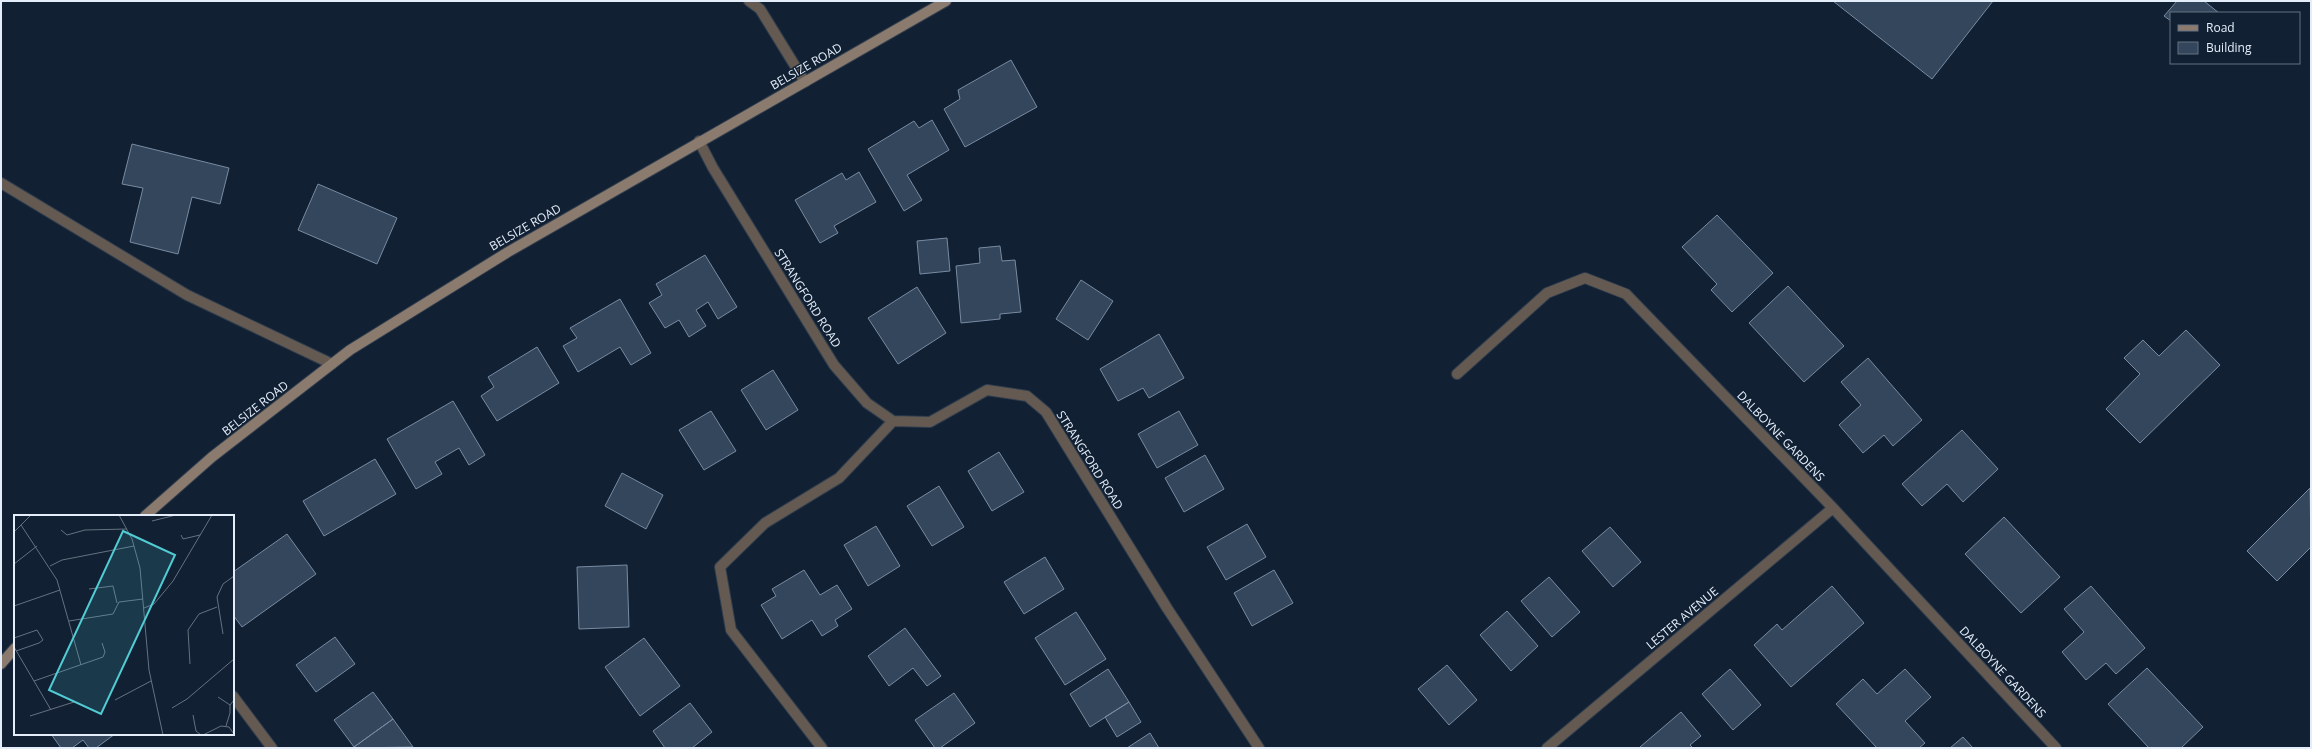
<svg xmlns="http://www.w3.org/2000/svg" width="2312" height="749" font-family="'Open Sans',sans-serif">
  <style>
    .building { fill: #34465b; stroke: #788ba2 }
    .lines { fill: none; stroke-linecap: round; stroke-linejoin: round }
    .lane-casing { stroke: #2f3d4e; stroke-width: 12 }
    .street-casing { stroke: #2f3d4e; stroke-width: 12 }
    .secondary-casing { stroke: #2f3d4e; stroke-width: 12 }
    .lane { stroke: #645a52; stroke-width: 10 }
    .street { stroke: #645a52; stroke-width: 10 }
    .secondary { stroke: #8b7b6e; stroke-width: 10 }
    .labels { text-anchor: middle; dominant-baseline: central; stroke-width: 3; stroke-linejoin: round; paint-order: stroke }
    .street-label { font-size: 12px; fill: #e4eefb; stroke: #112032 }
    .inset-road { fill: none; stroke: #657282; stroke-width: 1 }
    .view { fill: #51ccd4; fill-opacity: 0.15; stroke: #51ccd4; stroke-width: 2 }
    .inset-edge { fill: none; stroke: #e4eefb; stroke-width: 2 }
  </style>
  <rect width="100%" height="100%" fill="#112032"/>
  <path class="building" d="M1833,1H1993L1932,79Z
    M2177,1H2204L2219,13H2171V21L2164,16Z
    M1011,60L1037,107L965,147L944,109L960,99L958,90Z
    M932,120L949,150L907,175L922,200L904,211L868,149L914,121L919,128Z
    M132,144L229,168L220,204L192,197L178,254L130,242L143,188L122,184Z
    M859,172L876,202L834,226L838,233L820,243L795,200L842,173L846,180Z
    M318,184L397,218L377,264L298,230Z
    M1717,215L1773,273L1732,312L1711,290L1717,284L1682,247Z
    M947,238L950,271L920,274L917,241Z
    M1000,246L1002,261L1015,260L1021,312L1000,314V319L961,323L956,266L980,263L979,248Z
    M705,255L737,307L718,319L708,302L696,310L706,326L689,337L679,320L665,328L649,303L662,295L656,284Z
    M1081,280L1113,301L1088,340L1056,319Z
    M1788,286L1844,346L1804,382L1749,323Z
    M917,287L946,333L898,364L868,318Z
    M620,299L651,353L631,365L620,347L578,372L563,346L577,338L570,328Z
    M2186,330L2220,365L2140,443L2106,409L2140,374L2124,358L2143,340L2159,356Z
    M1159,334L1184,378L1149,398L1143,388L1118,401L1100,369Z
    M537,347L559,383L497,421L481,396L494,387L488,377Z
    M1868,358L1922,420L1893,446L1884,435L1863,453L1839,425L1861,405L1841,382Z
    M773,370L798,410L766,430L741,390Z
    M453,401L485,455L469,465L459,448L435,462L442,474L416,489L387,439Z
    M711,411L736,451L704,470L679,430Z
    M1179,411L1198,445L1157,468L1138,434Z
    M1962,430L1998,469L1963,502L1947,484L1922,506L1902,484Z
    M999,452L1024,492L992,511L968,471Z
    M1205,455L1224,489L1184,512L1165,478Z
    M375,459L396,494L324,536L303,501Z
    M622,473L663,495L646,529L605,506Z
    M939,486L964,527L932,546L907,506Z
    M2310,488L2311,547L2277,581L2247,551Z
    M2004,517L2060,577L2021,613L1965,554Z
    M1247,524L1266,557L1226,580L1207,547Z
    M876,526L900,566L868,586L844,545Z
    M1610,527L1641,562L1613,587L1582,551Z
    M287,534L316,574L242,627L233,615V572Z
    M1045,557L1064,589L1024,614L1004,582Z
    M627,565L629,627L579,629L577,567Z
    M804,570L820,595L837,585L852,609L835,620L838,626L822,636L812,620L782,639L761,605L776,596L772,589Z
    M1274,570L1293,603L1252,626L1234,593Z
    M1549,577L1580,612L1552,637L1521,601Z
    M1832,586L1864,623L1791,687L1754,645L1777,624L1782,630Z
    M2091,586L2145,648L2116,674L2106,663L2086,680L2062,652L2084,632L2064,609Z
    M1507,611L1538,646L1511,671L1480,635Z
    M1076,612L1106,659L1065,685L1035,638Z
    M905,628L941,676L927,686L913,668L889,686L868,656Z
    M335,637L355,664L316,692L296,665Z
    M644,638L680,686L640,716L605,667Z
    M1447,665L1477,700L1449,725L1418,689Z
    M2147,668L2203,727L2181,748H2149L2108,704Z
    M1108,669L1129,702L1090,727L1070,694Z
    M1730,669L1761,705L1733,730L1702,694Z
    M1905,669L1931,697L1905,721L1925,743L1919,748H1877L1836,704L1863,679L1877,694Z
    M373,692L393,719L354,747L334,720Z
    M954,693L975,723L940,748H935L915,720Z
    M1129,702L1141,722L1117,737L1105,717Z
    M690,703L712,732L692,748H665L653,731Z
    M1681,712L1701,736L1690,745L1693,748H1641L1640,747Z
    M393,719L413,747L354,748V747Z
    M1150,733L1159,748H1127Z
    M51,734H115L96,748H89L83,740L72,748H61Z
    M1963,737L1973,748H1950Z"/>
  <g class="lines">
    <defs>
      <path id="lane" d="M1,183L187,295L332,364"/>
      <path id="street" d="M749,1L760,9L805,82
        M699,141L713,168L834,365L867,403L893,421L930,422L987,390L1027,396L1046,412L1167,608L1259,748
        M1457,374L1547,293L1585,278L1626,294L1833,508L2056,748
        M233,696L272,748
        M822,748L731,630L720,567L765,523L839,478L893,421
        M1547,748L1833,508"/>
      <path id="secondary" d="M145,516L212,457L350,350L508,252L946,1
        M1,664L15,648"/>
    </defs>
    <use href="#lane" class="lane-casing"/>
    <use href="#street" class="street-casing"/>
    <use href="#secondary" class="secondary-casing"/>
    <use href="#lane" class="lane"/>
    <use href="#street" class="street"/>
    <use href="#secondary" class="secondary"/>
  </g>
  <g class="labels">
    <g class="street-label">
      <text transform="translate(806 66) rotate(-30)">BELSIZE ROAD</text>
      <text transform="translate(525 227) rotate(-30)">BELSIZE ROAD</text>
      <text transform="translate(808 298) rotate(58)">STRANGFORD ROAD</text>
      <text transform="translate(255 408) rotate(-38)">BELSIZE ROAD</text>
      <text transform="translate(1781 436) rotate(46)">DALBOYNE GARDENS</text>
      <text transform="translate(1090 460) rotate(58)">STRANGFORD ROAD</text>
      <text transform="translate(1682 618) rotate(-40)">LESTER AVENUE</text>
      <text transform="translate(2003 672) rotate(47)">DALBOYNE GARDENS</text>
    </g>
  </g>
  <g transform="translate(14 515)">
    <rect width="220" height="220" fill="#112032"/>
    <path class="inset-road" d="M105,0L118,24L126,53L135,155L149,220M138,6L162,0M7,10L43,65L67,150M47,15L53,20L71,15L113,14M0,17L17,0M167,20L169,24L186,20M0,49L23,31M36,51L48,45L120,31M75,74L99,71L103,88M0,91L46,75M130,93L140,89L159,66L198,0M55,106L99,99L105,87L129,84M209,119L203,82L209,69L220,61M0,123L23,115L29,125L25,128L2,136M0,132L37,195M176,149L174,115L185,99L203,92M20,166L89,142L91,137L88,128M204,182L216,190M101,185L137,166M158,193L173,184L220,144M179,200L182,216L187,220M16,201L60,187M212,211L216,198V190L220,185M189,220L207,211L215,212L220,219"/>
    <path class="view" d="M109,16L161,40L87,199L35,175Z"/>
    <rect width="220" height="220" class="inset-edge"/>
  </g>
  <rect width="2312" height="749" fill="none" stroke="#e4eefb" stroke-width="4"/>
  <rect x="2170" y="12" width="130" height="52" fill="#112032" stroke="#657282"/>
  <rect x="2178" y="25" width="20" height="6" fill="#8b7b6e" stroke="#657282"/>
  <text x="2206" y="32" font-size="12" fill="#e4eefb">Road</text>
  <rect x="2178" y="42" width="20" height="12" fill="#34465b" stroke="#657282"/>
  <text x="2206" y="52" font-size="12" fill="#e4eefb">Building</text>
</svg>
